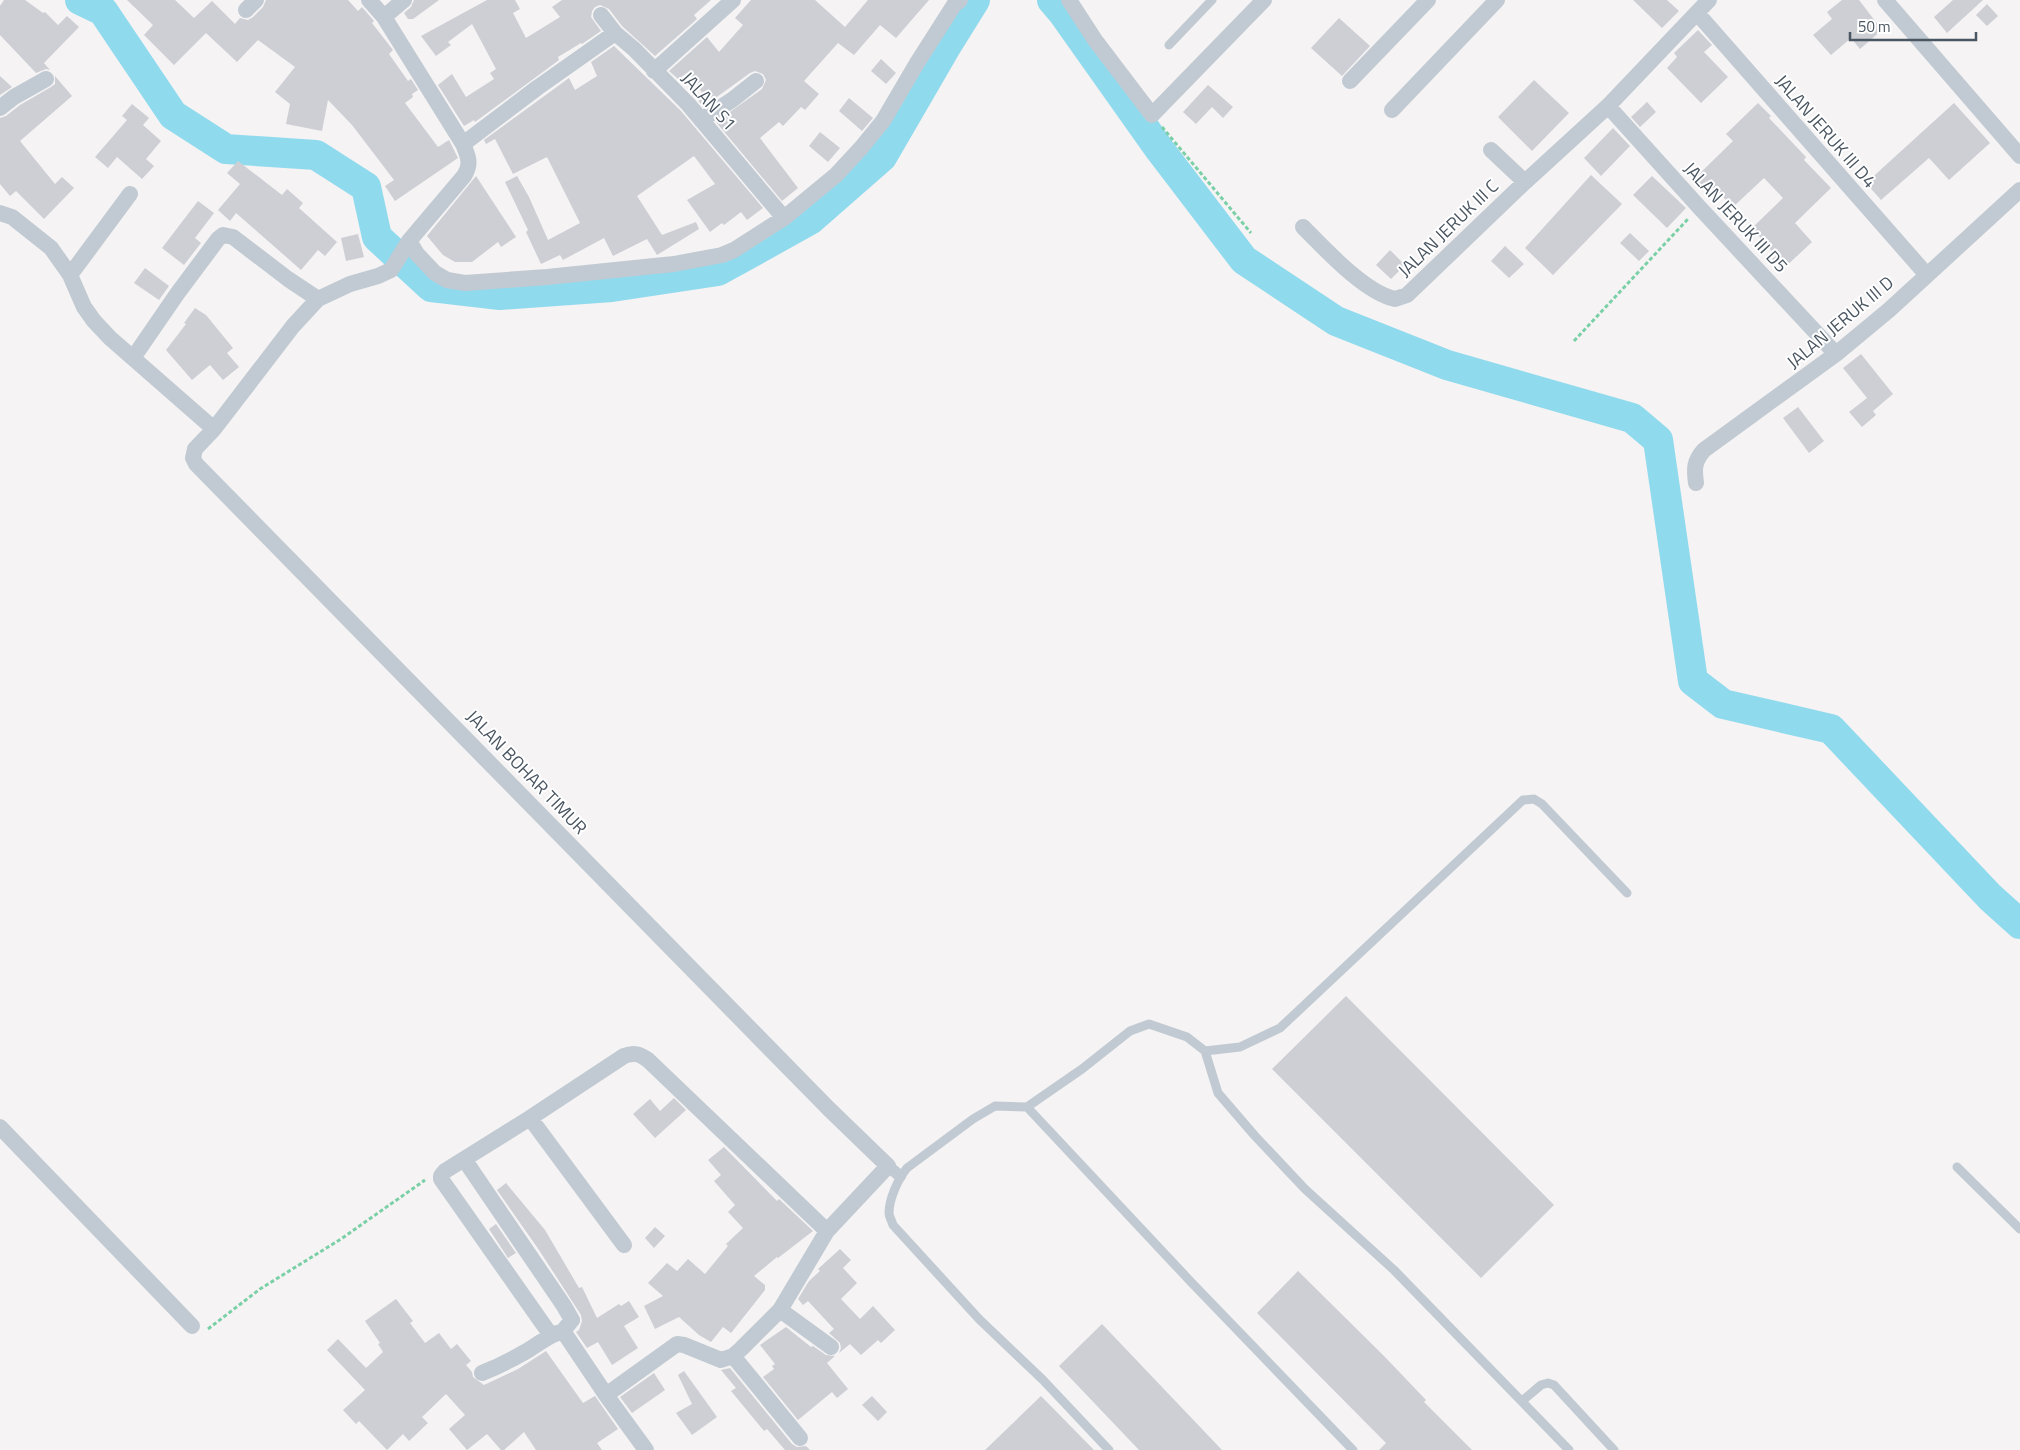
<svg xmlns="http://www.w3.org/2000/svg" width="2020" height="1450" font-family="'Titillium Web',sans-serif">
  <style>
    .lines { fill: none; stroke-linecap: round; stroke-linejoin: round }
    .river { stroke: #90daee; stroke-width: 30 }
    .building { fill: #cdcfd5 }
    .path { stroke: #7ad0a6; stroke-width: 3; stroke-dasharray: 4 2.5; stroke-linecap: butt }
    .service { stroke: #c1cad2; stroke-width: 9 }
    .pedestrian { stroke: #c1cad2; stroke-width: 12 }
    .minor { stroke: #c1cad2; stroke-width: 16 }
    .labels { text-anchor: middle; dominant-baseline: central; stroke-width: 4; stroke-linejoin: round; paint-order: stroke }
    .street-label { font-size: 18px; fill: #4a5661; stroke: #fff }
  </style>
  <rect width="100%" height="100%" fill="#f5f3f3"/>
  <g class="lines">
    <path class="river" d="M80,0L103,11L173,115L226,149L316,155L366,187L377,237L431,287L500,295L612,287L718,271L810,220L882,157L947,45L975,0
      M1052,0L1063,13L1160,150L1244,260L1336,321L1447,365L1632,418L1658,440L1693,681L1723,704L1831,729L1990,897L2020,924"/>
  </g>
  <path class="building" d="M4,0H25L43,13L45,12L58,25L67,16L79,27L44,63L50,70L46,69L36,73L0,35V6Z
    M127,0H175L194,18L212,1L235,24L240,18L248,20L253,17L263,7L266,0H348L358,11L362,7L374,21L372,23L393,50L389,54L408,81L411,79L418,90L412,94L413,97L405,103L438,147L449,140L458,158L395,201L385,186L394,180L352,125L328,100L322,131L286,124L290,104L275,92L295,67L258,40L237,62L206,33L174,65L144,35L153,25Z
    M414,0H439L413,19H408L404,13L411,7Z
    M487,0H515L520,9L513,13L526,38L560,17L552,7L562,0H711L694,15L697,19L655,56L622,26L609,9L600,5L595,7L592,11L591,17L601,31L582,44L581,43L558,57L559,60L475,122L474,120L464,126L438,85L452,74L466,97L494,79L490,73L496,69L472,24L448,42L451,45L436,56L421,36Z
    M751,0H815L845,27L868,0H929L896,38L880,25L854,55L838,43L804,81L819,94L805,110L801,107L783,126L779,122L760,138L798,188L782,201L716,122L762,89L766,80L763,74L755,71L750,73L703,107L698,100L704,95L687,73L678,79L669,71L707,37L719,52L743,25L735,18Z
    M1633,0H1667L1679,11L1662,28Z
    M1842,0H1859L1882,30L1860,49L1851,38L1831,55L1813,35L1832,19L1827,12Z
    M1953,0H1983L1947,33L1934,17Z
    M1987,4L1998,16L1987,26L1976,15Z
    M1339,18L1370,46L1342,76L1311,48Z
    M1698,30L1712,45L1704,52L1728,77L1701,103L1667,68L1677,57L1674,53Z
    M614,46L681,111L763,208L747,220L741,212L724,225L722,223L710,232L687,200L715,184L694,156L637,196L662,235L696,222L699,229L657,255L647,239L613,256L604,238L563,260L560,255L541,264L526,232L528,230L505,182L517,176L529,197L548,240L580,223L547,157L513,174L495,139L486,144L484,140L569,78L575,90L597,76L591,62Z
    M881,59L896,73L886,84L871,71Z
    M0,76L12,87L0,95Z
    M55,76L72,96L20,141L55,184L62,177L74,188L44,219L16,191L10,196L0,184V118L6,116L20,105L51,87L55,84Z
    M1534,80L1569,113L1532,151L1498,117Z
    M1208,85L1233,107L1223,118L1212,107L1196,124L1183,112Z
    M849,98L873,118L862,131L839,111Z
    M1647,102L1656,112L1640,127L1631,117Z
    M1758,103L1771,116L1769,118L1806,157L1804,160L1831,188L1795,223L1812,242L1782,270L1772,259L1776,256L1752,228L1783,198L1764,178L1733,207L1716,190L1711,195L1695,178L1733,141L1726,134Z
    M1954,103L1990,143L1949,180L1929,158L1881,200L1866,183Z
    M132,104L149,118L143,125L161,141L146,159L154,166L142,179L117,157L108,168L95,157L127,120L122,116Z
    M1613,128L1630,146L1601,176L1584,158Z
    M820,132L840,148L828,162L809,146Z
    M238,161L282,195L287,189L303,203L299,208L337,242L325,256L318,250L301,270L236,213L230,221L218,210L240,184L227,173Z
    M1591,175L1622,204L1553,275L1525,248Z
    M476,176L516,237L501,247L498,242L472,262H455L443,255L427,236Z
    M1652,176L1686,208L1667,228L1633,195Z
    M198,201L214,213L195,238L201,243L184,265L162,248Z
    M1630,233L1649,251L1639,261L1620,243Z
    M358,234L364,257L346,261L341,238Z
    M1505,246L1524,264L1509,278L1491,261Z
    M1390,250L1405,265L1391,279L1376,265Z
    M145,268L169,286L159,300L134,283Z
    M195,308L206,315L233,348L227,353L239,367L223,380L210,365L192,380L166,350L186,324L184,323Z
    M1861,354L1893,394L1873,411L1876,415L1862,427L1849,412L1867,398L1843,368Z
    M1798,407L1824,441L1809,453L1783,418Z
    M1346,996L1554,1205L1481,1278L1272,1069Z
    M674,1098L686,1110L655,1138L633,1114L650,1099L660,1111Z
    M724,1147L777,1201L779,1199L813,1231L778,1258L777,1257L754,1276L765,1285V1290L731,1333L723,1327L711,1342L699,1335L679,1317L655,1329L644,1306L663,1296L648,1283L667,1263L677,1271L688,1259L705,1274L728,1246L726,1244L743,1228L728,1212L735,1205L714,1181L721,1175L708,1160Z
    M506,1183L545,1230L579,1288L582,1287L597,1318L619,1304L621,1306L629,1301L639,1317L624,1326L638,1348L612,1365L598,1342L587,1348L576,1332L579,1330L582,1321L581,1315L539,1250L497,1190Z
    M496,1224L516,1253L508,1258L489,1229Z
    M655,1227L665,1236L654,1248L645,1238Z
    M840,1249L851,1260L843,1268L857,1283L841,1299L860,1319L873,1306L895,1330L881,1343L878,1340L861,1355L850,1344L839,1353L841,1348L840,1343L829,1333L834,1329L808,1301L803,1305L798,1299L809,1281L820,1271L818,1269Z
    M1298,1271L1384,1356L1426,1400L1424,1402L1472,1450H1379L1386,1443L1257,1313Z
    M396,1299L413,1321L410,1323L425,1343L439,1333L451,1349L457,1344L471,1361L466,1365L472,1372L473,1377L484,1385L518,1369L546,1351L583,1403L595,1396L618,1429L597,1443L602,1450H536L524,1432L504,1450H501L487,1434L467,1450L449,1429L465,1415L446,1394L422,1417L428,1423L409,1441L403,1434L387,1450L359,1421L356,1424L343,1410L365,1390L327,1350L338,1339L366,1368L383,1352L378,1344L380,1343L365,1321Z
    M1102,1324L1222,1450H1139L1059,1366Z
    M786,1327L811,1347L813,1346L826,1355L835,1356L827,1363L848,1389L837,1398L832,1392L798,1420L763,1377L774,1369L772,1366L775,1364L760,1345Z
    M730,1368L792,1444L797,1447L806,1446L810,1450H785L767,1429L764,1431L731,1391L736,1388L721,1370Z
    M684,1371L717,1417L692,1435L676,1413L692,1404L678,1375Z
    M654,1373L665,1390L632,1413L620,1397Z
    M872,1396L887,1412L878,1421L862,1405Z
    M1041,1396L1094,1450H985Z"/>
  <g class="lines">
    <path class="path" d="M1162,127L1251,233
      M1574,341L1688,219
      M208,1329L260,1289L341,1239L425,1180"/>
    <path class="service" d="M1169,45L1212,0
      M1205,1051L1218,1093L1255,1136L1305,1189L1394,1270L1569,1450
      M1027,1107L1191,1282L1353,1450
      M1957,1167L2020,1229
      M1522,1401L1541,1385L1548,1383L1554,1385L1614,1450
      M1109,1450L1043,1380L979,1319L893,1225C892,1221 889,1217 889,1213C889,1199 898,1179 907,1168L973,1119L995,1106L1027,1107L1082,1069L1130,1031L1149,1024L1187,1037L1205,1051L1240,1047L1280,1028L1523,800L1534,799L1542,804L1627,893"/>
    <path class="pedestrian" d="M888,1166L900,1176"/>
    <path class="minor" d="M369,0L384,17L463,144C468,156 472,164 464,176L409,241L391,270L378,276L350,284L318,299L293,326L214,429L195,449L193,458L196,464L829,1109L888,1166L827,1231L780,1310L741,1349L733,1356L721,1360L684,1345L677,1344L606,1395L646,1450
      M1069,0L1095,40L1152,115L1264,0
      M1885,0L2020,156
      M246,10L256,0
      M1697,13L1926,274
      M601,15L615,33L634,49L688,104L784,218
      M384,17L404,0
      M654,71L733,0
      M1350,81L1428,0
      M1608,106L1699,207L1836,354
      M0,108L14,97L46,79
      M1392,110L1497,0
      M701,120L732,100L756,81
      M463,144L537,88L615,33
      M1491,150L1525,182
      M0,213L12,217L51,248L70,275L84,307L94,321L110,338L214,429
      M1303,227C1325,249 1365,293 1395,299L1407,295L1525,182L1608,106L1709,0
      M409,241L417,254L435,273L447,280L465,283L547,277L674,264L722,255L734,250L784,218L836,175L861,148L883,121L917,63L954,5L960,0
      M70,275L130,194
      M133,358L177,294L218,239L223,235L233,237L288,279L318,299
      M1696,483C1694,469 1694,461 1704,450L1836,354L1889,310L2020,190
      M530,1118L624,1245
      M0,1127L192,1326
      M464,1159L564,1306L572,1320L563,1331
      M780,1310L831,1347
      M550,1334L441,1179V1176L445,1171L530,1118L624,1056C634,1052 640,1054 648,1060L827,1231
      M733,1356L800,1438
      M482,1373C497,1367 511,1360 525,1352C539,1344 548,1335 563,1331L606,1395"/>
  </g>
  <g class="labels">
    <g class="street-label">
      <text transform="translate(709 101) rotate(48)">JALAN S1</text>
      <text transform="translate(1826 131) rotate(49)">JALAN JERUK III D4</text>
      <text transform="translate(1736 217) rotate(47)">JALAN JERUK III D5</text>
      <text transform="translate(1448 228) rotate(-44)">JALAN JERUK III C</text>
      <text transform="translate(1840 322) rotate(-40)">JALAN JERUK III D</text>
      <text transform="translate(527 772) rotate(46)">JALAN BOHAR TIMUR</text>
    </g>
  </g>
  <path d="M1850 32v8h126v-8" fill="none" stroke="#4a5661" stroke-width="2.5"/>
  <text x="1858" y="32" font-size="15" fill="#4a5661" stroke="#ffffff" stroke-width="4" paint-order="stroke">50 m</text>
</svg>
